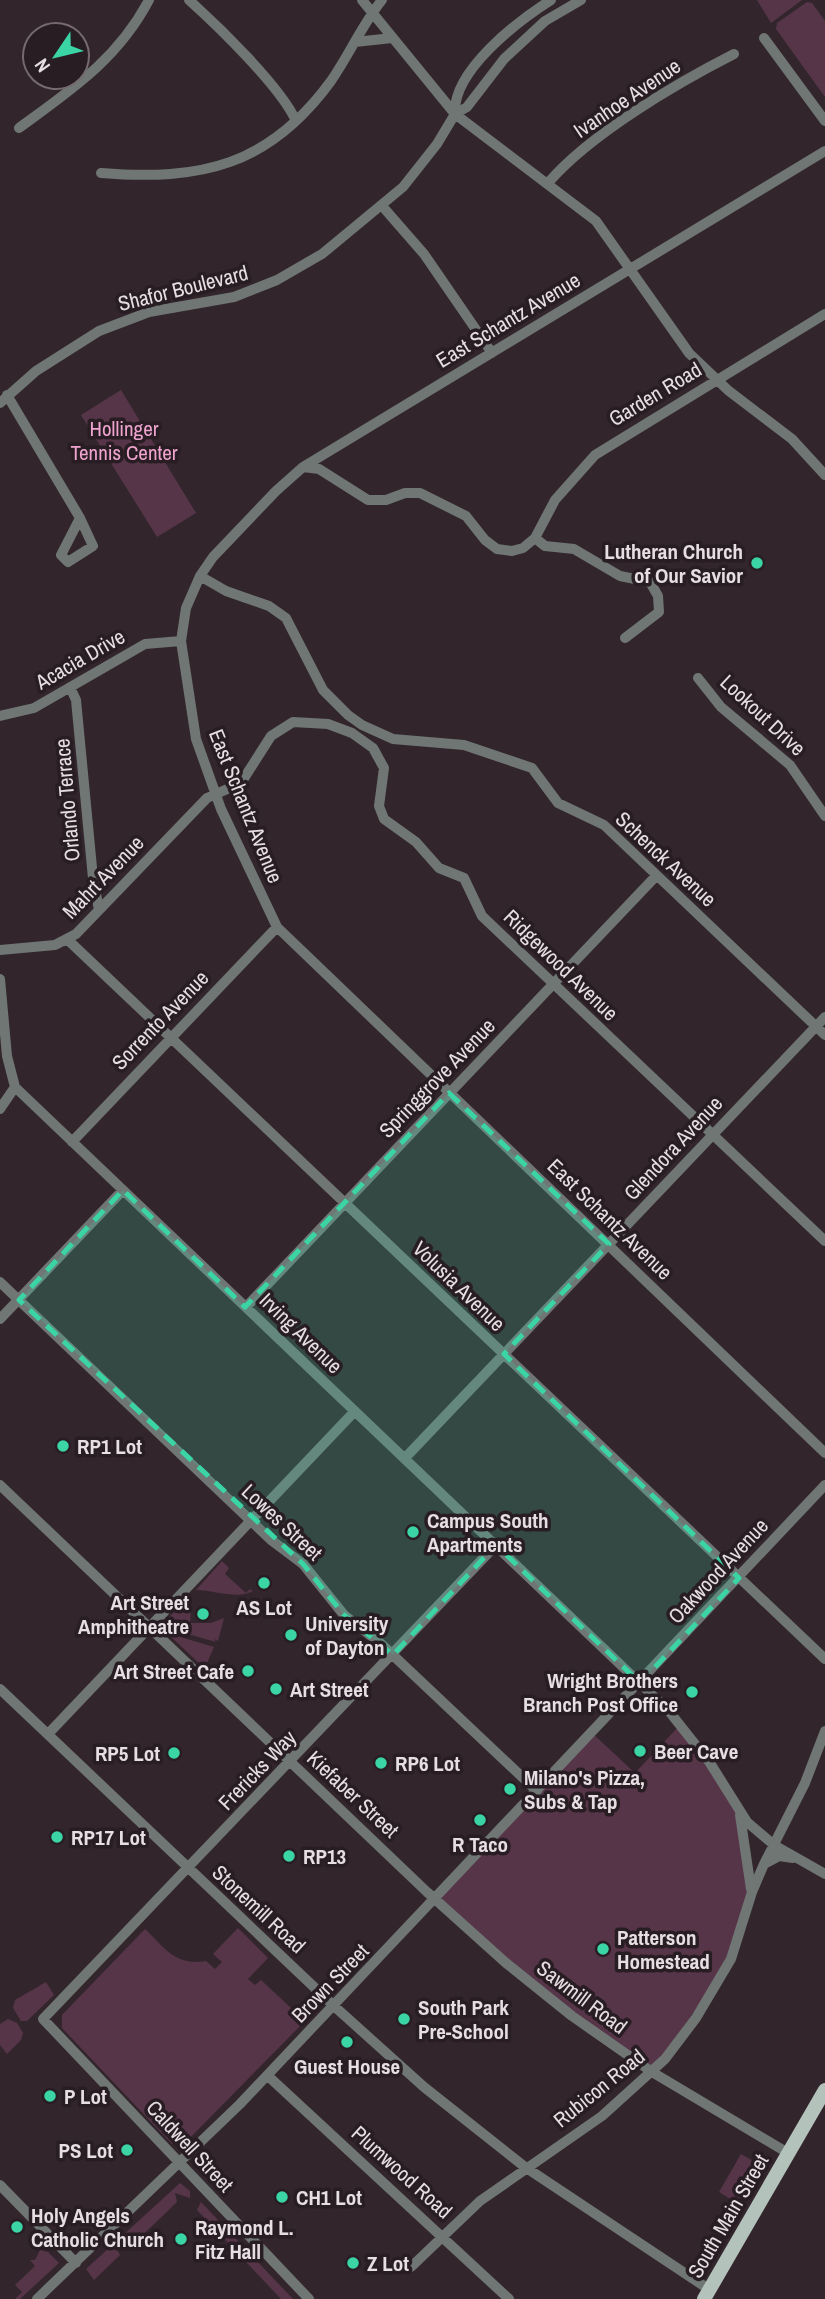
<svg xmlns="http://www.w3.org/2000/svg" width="825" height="2299" font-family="'Archivo Narrow',sans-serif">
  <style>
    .green { fill: #573549 }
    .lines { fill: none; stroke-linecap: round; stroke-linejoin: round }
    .minor { stroke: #6f7673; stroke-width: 10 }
    .major { stroke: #b4c2bc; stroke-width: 14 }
    .marked { fill: #3bd4a4; fill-opacity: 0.2; stroke: #3bd4a4; stroke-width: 5; stroke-dasharray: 14 9; stroke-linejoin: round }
    .poi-dot { fill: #3bd4a4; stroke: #281d23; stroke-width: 2.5 }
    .labels { text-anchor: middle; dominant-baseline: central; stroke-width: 7; stroke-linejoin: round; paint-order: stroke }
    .street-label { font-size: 21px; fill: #e6dee2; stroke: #281d23 }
    .park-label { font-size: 21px; fill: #efa4cf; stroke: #281d23 }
    .poi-label { font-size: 21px; font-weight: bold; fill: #e6dee2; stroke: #281d23; text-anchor: start }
  </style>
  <rect width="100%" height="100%" fill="#32262c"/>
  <path class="green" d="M757,0H802L771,23Z
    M807,2L812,3L825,21V97L776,29L777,23Z
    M121,390L196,513L157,537L81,415Z
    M222,1561L229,1568L225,1574L246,1593L250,1589L253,1591C236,1600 215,1590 196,1590Z
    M181,1605L191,1609L190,1623H211L224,1618L218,1641L214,1639L216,1642L163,1627V1623Z
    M167,1633L214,1647L207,1663L202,1666Z
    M681,1724L739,1810L752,1892L731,1959L652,2072L572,2016L435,1900L592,1733L635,1773Z
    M238,1928L268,1958L248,1979L255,1985L261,1980L305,2021L183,2145L172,2144L62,2028V2015L145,1929C166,1949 175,1966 206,1961L215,1969L222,1962L213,1954Z
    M46,1982L54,1995L27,2021H21L13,2008L15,2000Z
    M8,2019L17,2023L23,2033L21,2040L7,2054L0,2045V2024Z
    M741,2154L760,2165L737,2203L719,2192Z
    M180,2183L190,2191V2198L175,2193L177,2202L127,2250L116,2248L120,2255L94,2280L86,2269Z
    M201,2202L293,2299H281L197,2210Z
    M40,2250L48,2252L59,2263L20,2299H15L22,2292L15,2285L35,2266L30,2260H35Z"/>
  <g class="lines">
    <path class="minor" d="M189,0C218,26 281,87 296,121
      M362,0L455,114L596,221L689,353L729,391L792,439L825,475
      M764,38L825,121
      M355,42L392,38
      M455,114C452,71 518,21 551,0
      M19,128C71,90 118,59 149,0
      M825,151L303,467L276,491L213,557L200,576L186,608L181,641L196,739L221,809L277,927L825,1453
      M101,173C201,181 269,166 331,81C349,55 362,25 382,0
      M548,183C590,134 677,83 734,54
      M383,207L424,254L492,353
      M7,395L80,518
      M0,403L36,371L99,331L149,312L234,297L277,280L322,254L403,187L437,144L455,114L467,107L504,59L545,21L581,0
      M303,467L319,469L368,500H386L405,493H420L466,516L485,540L497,549L512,551L523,548L535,538
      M80,518L93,546L68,562L61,555Z
      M535,538L555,500L595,455L825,314
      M535,538L545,546L574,549L620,576L650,582L658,596L659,612L625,638
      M200,576L226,591L269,606L286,618L323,690L348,715L362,725L393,739L464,745L532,768L558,803L604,825L825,1035
      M698,678L721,707L790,765L825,816
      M70,687L76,700L93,878L99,910
      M0,716L34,708L145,644L181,641
      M68,940L825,1659
      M0,950L55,945L76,934L207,798L241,783L271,736L293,722L328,724L352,733L373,748L384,768L379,806L384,819L416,842L439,868L464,878L482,916L825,1241
      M0,979L7,1056L15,1087L668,1710L710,1763L747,1822L774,1845L825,1874
      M0,1109L15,1087
      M72,1142L277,927
      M0,1282L271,1540L303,1564L344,1615L379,1642L537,1791
      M246,1307L656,876
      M0,1319L123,1190
      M405,1458L825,1017
      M0,1485L427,1892L506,1963L572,2016L652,2072L788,2153
      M0,1689L334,2006L424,2087L525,2167L710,2290
      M48,1734L355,1411
      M740,1815L751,1889
      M764,1864L805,1783L825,1731
      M268,2076L509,2299
      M0,2185L76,2263
      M411,2267L480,2201L602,2116L665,2059L696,2018L731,1959L752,1892L764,1864L779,1856L793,1858
      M37,2299L240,2104L825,1485
      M309,2299L43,2019L496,1545"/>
    <path class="major" d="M704,2299L825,2090"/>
  </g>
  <path class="marked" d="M449,1093L609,1244L504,1354L739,1578L640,1683L496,1545L393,1655L344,1615L303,1564L19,1300L123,1190L245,1307Z"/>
  <g class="poi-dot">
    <circle cx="757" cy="563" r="7"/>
    <circle cx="63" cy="1446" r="7"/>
    <circle cx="413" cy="1532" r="7"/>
    <circle cx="264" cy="1583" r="7"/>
    <circle cx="203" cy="1614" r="7"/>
    <circle cx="291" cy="1635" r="7"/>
    <circle cx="248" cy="1671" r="7"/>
    <circle cx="276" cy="1689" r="7"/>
    <circle cx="692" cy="1692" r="7"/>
    <circle cx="640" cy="1751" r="7"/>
    <circle cx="174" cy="1753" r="7"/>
    <circle cx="381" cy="1763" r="7"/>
    <circle cx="510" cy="1789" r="7"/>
    <circle cx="480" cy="1820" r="7"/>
    <circle cx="57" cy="1837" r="7"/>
    <circle cx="289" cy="1856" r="7"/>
    <circle cx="603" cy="1949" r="7"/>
    <circle cx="404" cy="2019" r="7"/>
    <circle cx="347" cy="2042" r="7"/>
    <circle cx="50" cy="2096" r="7"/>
    <circle cx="127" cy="2150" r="7"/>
    <circle cx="282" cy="2197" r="7"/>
    <circle cx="17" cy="2227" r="7"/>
    <circle cx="181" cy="2239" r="7"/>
    <circle cx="353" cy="2263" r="7"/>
  </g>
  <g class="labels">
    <g class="street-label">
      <text transform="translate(627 98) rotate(-34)">Ivanhoe Avenue</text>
      <text transform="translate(183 288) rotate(-14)">Shafor Boulevard</text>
      <text transform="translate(508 320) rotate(-31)">East Schantz Avenue</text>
      <text transform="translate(655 394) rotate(-31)">Garden Road</text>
      <text transform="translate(80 659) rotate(-30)">Acacia Drive</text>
      <text transform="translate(763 715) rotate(43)">Lookout Drive</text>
      <text transform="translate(67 800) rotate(-95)">Orlando Terrace</text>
      <text transform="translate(246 806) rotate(68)">East Schantz Avenue</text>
      <text transform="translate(666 859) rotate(43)">Schenck Avenue</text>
      <text transform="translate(103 877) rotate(-46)">Mahrt Avenue</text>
      <text transform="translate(561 965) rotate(44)">Ridgewood Avenue</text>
      <text transform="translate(160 1020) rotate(-46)">Sorrento Avenue</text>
      <text transform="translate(437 1078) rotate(-46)">Springgrove Avenue</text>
      <text transform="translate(673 1148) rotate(-47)">Glendora Avenue</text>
      <text transform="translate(610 1219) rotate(44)">East Schantz Avenue</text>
      <text transform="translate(459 1286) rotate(44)">Volusia Avenue</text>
      <text transform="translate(301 1333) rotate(44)">Irving Avenue</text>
      <text transform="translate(282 1522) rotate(43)">Lowes Street</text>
      <text transform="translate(718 1571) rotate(-47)">Oakwood Avenue</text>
      <text transform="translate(257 1770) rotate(-46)">Frericks Way</text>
      <text transform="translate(353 1794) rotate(43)">Kiefaber Street</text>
      <text transform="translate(259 1909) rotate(43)">Stonemill Road</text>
      <text transform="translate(330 1983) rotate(-46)">Brown Street</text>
      <text transform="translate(582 1997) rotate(37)">Sawmill Road</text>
      <text transform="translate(599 2088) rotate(-39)">Rubicon Road</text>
      <text transform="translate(190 2146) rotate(47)">Caldwell Street</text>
      <text transform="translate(402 2172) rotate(42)">Plumwood Road</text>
      <text transform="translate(728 2216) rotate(-60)">South Main Street</text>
    </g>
    <g class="park-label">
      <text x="124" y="428">Hollinger<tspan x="124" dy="24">Tennis Center</tspan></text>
    </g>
    <g class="poi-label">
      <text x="743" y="551" text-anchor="end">Lutheran Church<tspan x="743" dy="24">of Our Savior</tspan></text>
      <text x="77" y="1446">RP1 Lot</text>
      <text x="427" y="1520">Campus South<tspan x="427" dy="24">Apartments</tspan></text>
      <text x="189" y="1602" text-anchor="end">Art Street<tspan x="189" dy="24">Amphitheatre</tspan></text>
      <text x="264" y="1607" text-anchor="middle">AS Lot</text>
      <text x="305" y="1623">University<tspan x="305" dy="24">of Dayton</tspan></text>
      <text x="234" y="1671" text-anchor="end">Art Street Cafe</text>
      <text x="678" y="1680" text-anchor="end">Wright Brothers<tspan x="678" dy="24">Branch Post Office</tspan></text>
      <text x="290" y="1689">Art Street</text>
      <text x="654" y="1751">Beer Cave</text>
      <text x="160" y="1753" text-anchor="end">RP5 Lot</text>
      <text x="395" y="1763">RP6 Lot</text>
      <text x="524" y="1777">Milano's Pizza,<tspan x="524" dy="24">Subs &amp; Tap</tspan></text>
      <text x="71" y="1837">RP17 Lot</text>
      <text x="480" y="1844" text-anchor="middle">R Taco</text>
      <text x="303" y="1856">RP13</text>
      <text x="617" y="1937">Patterson<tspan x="617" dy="24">Homestead</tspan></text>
      <text x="418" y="2007">South Park<tspan x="418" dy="24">Pre-School</tspan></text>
      <text x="347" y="2066" text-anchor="middle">Guest House</text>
      <text x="64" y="2096">P Lot</text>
      <text x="113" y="2150" text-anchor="end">PS Lot</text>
      <text x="296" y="2197">CH1 Lot</text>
      <text x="31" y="2215">Holy Angels<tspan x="31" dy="24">Catholic Church</tspan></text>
      <text x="195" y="2227">Raymond L.<tspan x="195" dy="24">Fitz Hall</tspan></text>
      <text x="367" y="2263">Z Lot</text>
    </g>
  </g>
  <g transform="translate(56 56) rotate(235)"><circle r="33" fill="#281d23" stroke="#746a6f" stroke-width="2"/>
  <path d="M0-5L12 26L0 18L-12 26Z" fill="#3bd4a4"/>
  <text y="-10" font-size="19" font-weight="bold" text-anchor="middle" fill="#e6dee2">N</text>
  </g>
</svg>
